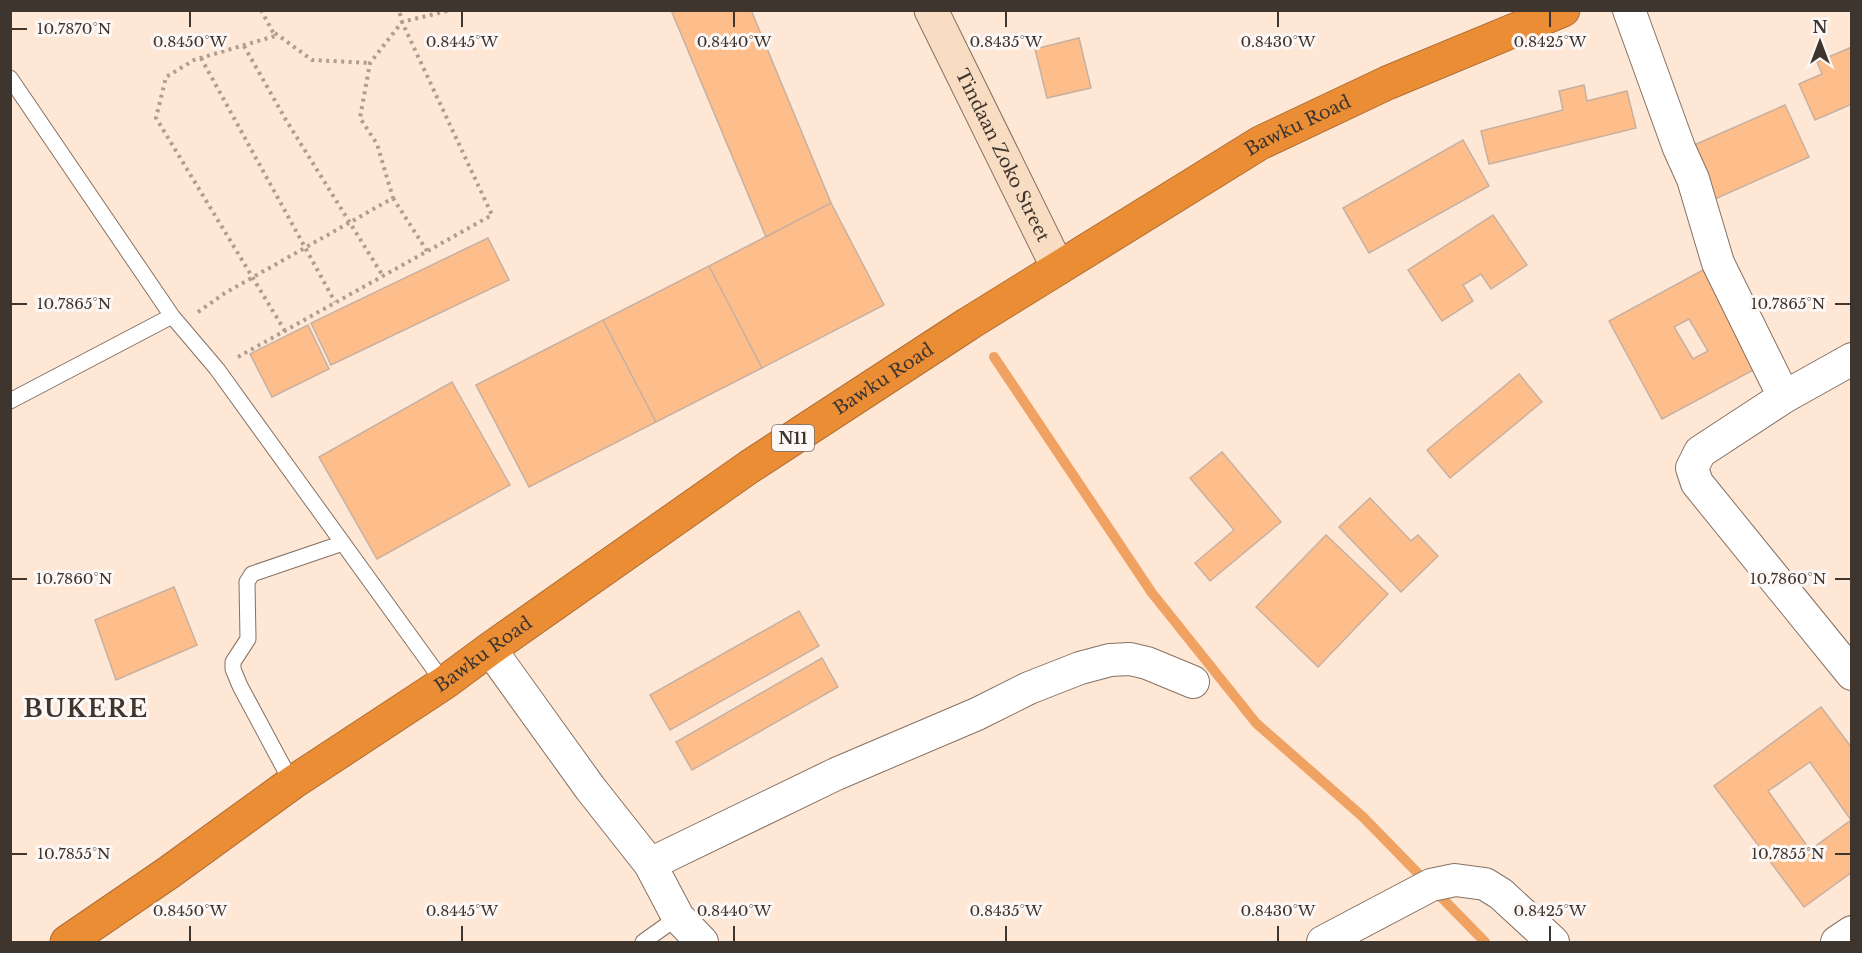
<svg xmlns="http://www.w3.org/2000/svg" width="1862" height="953" font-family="'Libre Baskerville',serif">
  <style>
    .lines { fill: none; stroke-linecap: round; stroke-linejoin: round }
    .stream { stroke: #f0a262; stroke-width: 10 }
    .building { fill: #febe8c; stroke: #c7b0a0; stroke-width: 1.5; fill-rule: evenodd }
    .lane-casing { stroke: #867162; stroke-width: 17 }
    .street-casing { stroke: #867162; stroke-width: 34 }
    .secondary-casing { stroke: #867162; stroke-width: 35 }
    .highway-casing { stroke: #ae6e33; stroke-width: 35 }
    .path { stroke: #af9d91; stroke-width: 4; stroke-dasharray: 3 4.5; stroke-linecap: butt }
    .lane { stroke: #fff; stroke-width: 15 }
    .street { stroke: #fff; stroke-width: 32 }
    .secondary { stroke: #f9ddc2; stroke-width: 33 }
    .highway { stroke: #eb8d35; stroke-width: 33 }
    .ticks { fill: none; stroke: #3e352e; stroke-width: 2 }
    .labels { text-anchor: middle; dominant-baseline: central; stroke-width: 6; stroke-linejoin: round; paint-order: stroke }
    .shield { fill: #fdf8f5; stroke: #77706a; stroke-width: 1.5 }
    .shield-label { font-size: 16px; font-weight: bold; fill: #3e352e }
    .street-label { font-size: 18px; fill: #3e352e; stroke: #fdf8f5 }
    .district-label { font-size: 24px; font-weight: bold; letter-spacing: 1.5px; fill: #3e352e; stroke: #fdf8f5 }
    .ticks-label { font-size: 15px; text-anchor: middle; fill: #3e352e; stroke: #fdf8f5; stroke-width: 6; stroke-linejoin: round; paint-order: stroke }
  </style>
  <rect width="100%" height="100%" fill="#ffe7d6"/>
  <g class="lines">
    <path class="stream" d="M994,357L1152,593L1256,723L1363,817L1485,942"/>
  </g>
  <path class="building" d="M671,10H751L831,203L766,237Z
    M1079,38L1091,88L1047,98L1035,49Z
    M1852,47V104L1815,120L1799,84L1822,74L1817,62Z
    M1584,85L1587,101L1627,91L1636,128L1489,164L1481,131L1563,110L1559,91Z
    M1785,105L1809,157L1715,199L1692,146Z
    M1463,140L1489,186L1369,253L1343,208Z
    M831,203L884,305L762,368L709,266Z
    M1493,215L1527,265L1491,289L1481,274L1463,285L1473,301L1442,321L1408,270Z
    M488,238L509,280L331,365L311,323Z
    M709,266L762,368L656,422L603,320Z
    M1703,270L1757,368L1662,419L1609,321ZM1689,319L1708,351L1693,359L1674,327Z
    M603,320L656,422L529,487L476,385Z
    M308,325L329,369L272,397L250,354Z
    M1519,374L1542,402L1450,478L1427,450Z
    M452,382L510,485L377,559L319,457Z
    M1222,452L1281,522L1210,581L1195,563L1234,530L1190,478Z
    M1370,498L1411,541L1418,535L1438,556L1401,592L1339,527Z
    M1326,535L1388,594L1318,667L1256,607Z
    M174,587L197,645L116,680L95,620Z
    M799,611L819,646L670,730L650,695Z
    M822,658L838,687L692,770L676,742Z
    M1821,707L1852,748V872L1804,907L1714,786ZM1810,762L1851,820L1810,850L1768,791Z"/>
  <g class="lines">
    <defs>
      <path id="lane" d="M10,78L172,316L217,369L444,683
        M10,401L172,316
        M292,783L240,686L233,669V662L248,639L247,582L252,574L343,543
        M643,942L678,917"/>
      <path id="street" d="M1629,10L1679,148L1693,179L1718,263L1784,397
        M1852,359L1784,397L1700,452L1692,468L1697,483L1852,674
        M490,649L590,788L650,864L678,917L702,942
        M650,864L836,774L977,714L1029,688L1080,668L1110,660L1130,659L1147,663L1193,682
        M1323,942L1431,885L1455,880L1485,884L1501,894L1553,942
        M1837,942L1852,932"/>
      <g id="secondary">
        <path id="s1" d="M931,10L1058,268"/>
      </g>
      <g id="highway">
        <path id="s2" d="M67,942L168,873L292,783L444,683L490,649L749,467L968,324L1260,143L1387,83L1563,10"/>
      </g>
    </defs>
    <use href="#lane" class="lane-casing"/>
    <use href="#street" class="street-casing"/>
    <use href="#secondary" class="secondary-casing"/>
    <use href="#highway" class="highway-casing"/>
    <path class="path" d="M261,10L275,36L194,60L166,77L156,118L285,331
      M275,33L312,60L370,63
      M244,46L286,120L383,276
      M201,58L335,302
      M393,198L427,251
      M198,312L225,293L393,198L377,144L360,118L370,63L402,22L399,10
      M238,357L492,215L402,22L451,10"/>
    <use href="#lane" class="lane"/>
    <use href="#street" class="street"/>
    <use href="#secondary" class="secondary"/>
    <use href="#highway" class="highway"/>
  </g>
  <path class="ticks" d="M190,12V27M462,12V27M734,12V27M1006,12V27M1278,12V27M1550,12V27M12,29H27M12,304H27M1835,304H1850M12,579H27M1835,579H1850M12,854H27M1835,854H1850M190,926V941M462,926V941M734,926V941M1006,926V941M1278,926V941M1550,926V941"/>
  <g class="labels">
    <rect class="shield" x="772" y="425" width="42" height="26" rx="4.5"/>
    <g class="shield-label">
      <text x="793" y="438">N11</text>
    </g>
    <g class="street-label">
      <text stroke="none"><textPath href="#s2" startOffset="1478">Bawku Road</textPath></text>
      <text stroke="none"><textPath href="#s1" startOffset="162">Tindaan Zoko Street</textPath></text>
      <text stroke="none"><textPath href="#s2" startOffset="992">Bawku Road</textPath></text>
      <text stroke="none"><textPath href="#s2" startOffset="506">Bawku Road</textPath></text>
    </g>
    <g class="district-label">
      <text x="86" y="708">BUKERE</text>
    </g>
  </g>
  <g class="ticks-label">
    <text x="74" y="34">10.7870°N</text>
    <text x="190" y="47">0.8450°W</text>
    <text x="462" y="47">0.8445°W</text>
    <text x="734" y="47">0.8440°W</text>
    <text x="1006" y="47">0.8435°W</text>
    <text x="1278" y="47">0.8430°W</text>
    <text x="1550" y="47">0.8425°W</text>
    <text x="74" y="309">10.7865°N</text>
    <text x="1788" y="309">10.7865°N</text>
    <text x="74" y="584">10.7860°N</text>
    <text x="1788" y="584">10.7860°N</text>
    <text x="74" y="859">10.7855°N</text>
    <text x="1788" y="859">10.7855°N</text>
    <text x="190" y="916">0.8450°W</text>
    <text x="462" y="916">0.8445°W</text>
    <text x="734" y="916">0.8440°W</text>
    <text x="1006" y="916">0.8435°W</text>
    <text x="1278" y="916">0.8430°W</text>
    <text x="1550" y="916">0.8425°W</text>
  </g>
  <rect width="1862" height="953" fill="none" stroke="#3e352e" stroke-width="24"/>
  <g transform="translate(1820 42)" stroke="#fdf8f5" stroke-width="4.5" paint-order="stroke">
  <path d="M0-4.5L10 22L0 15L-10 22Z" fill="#3e352e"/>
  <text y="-9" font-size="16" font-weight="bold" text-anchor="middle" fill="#3e352e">N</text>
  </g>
</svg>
